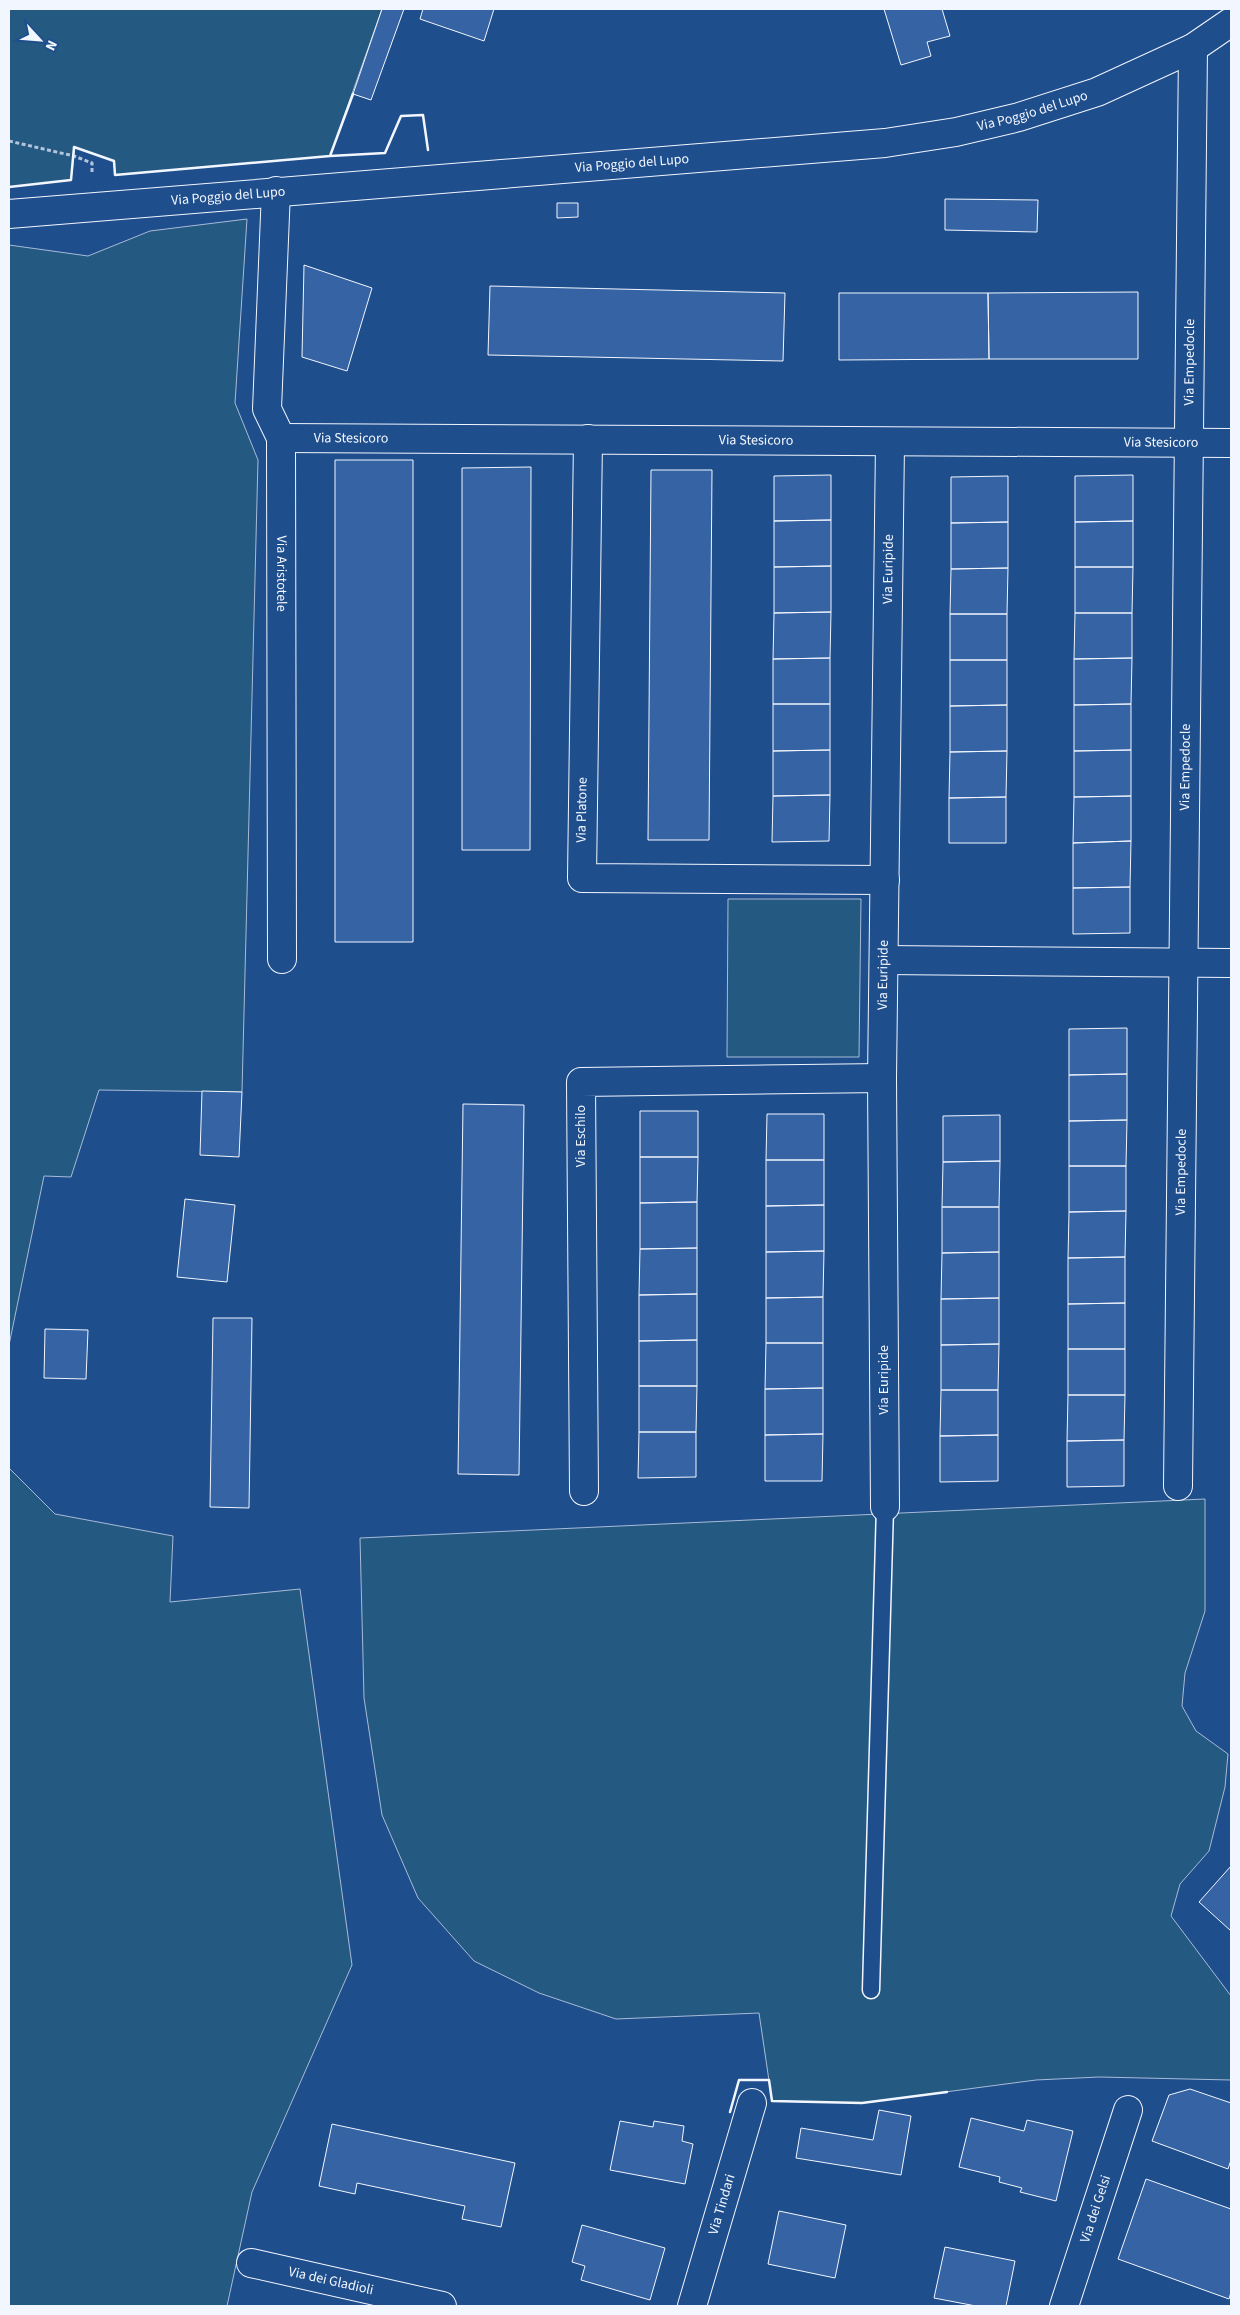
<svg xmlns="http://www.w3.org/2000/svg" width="1240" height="2315" font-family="'Source Sans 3',sans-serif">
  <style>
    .green { fill: #245a82; stroke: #a8bbd7 }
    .building { fill: #3563a3; stroke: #f2f6ff }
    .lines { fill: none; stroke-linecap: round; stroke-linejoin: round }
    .service-casing { stroke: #f2f6ff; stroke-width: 19 }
    .minor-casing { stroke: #f2f6ff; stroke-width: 30 }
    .tertiary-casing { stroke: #f2f6ff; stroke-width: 30 }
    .path { stroke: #b3c4dc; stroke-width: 3; stroke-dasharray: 4 2.5; stroke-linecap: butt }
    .service { stroke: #1f4e8c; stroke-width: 16 }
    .minor { stroke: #1f4e8c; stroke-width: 28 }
    .tertiary { stroke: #1f4e8c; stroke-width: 28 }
    .wall { stroke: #f2f6ff; stroke-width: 2.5 }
    .labels { text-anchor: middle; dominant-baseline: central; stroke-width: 4; stroke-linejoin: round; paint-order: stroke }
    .street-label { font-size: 14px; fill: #f2f6ff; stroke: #1f4e8c }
  </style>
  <rect width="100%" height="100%" fill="#1f4e8c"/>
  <path class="green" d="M9,9H382L330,156L115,175L114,161L75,147L71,180L9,187Z
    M247,219L235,403L258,460L242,1092L99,1090L71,1177L44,1176L9,1345V245L88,256L150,231Z
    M728,899H861L859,1057H727Z
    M9,1468L55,1514L173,1536L170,1602L300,1589L352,1965L252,2192L227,2306H9Z
    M1205,1499V1611L1185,1673L1182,1706L1196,1731L1228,1754L1225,1787L1209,1851L1180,1884L1171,1916L1231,1996V2080L1099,2077L1036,2080L862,2103L772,2101L759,2013L616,2019L539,1993L474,1961L418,1898L382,1815L364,1698L360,1538Z"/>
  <path class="building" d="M382,9H404L371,100L353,94Z
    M423,9H494L484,41L420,19Z
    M884,9H942L950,36L927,42L931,56L901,65Z
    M945,199L1038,200L1037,232L945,230Z
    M557,203H578V217L557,218Z
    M304,265L372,288L347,371L302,357Z
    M490,286L785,293L783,361L488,355Z
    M1138,292V359H989L988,293Z
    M839,293H988L989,359L839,360Z
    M335,460H413V942H335Z
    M531,467L530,850H462V468Z
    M651,470H712L709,840H648Z
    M831,475V520L774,521V476Z
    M1133,475V521L1075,522V476Z
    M1008,476V522L951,523V477Z
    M831,520V566L774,567V521Z
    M1133,521V567H1075V522Z
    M1008,522V568L951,569V523Z
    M831,566V612L774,613V567Z
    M1075,567H1133L1132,613H1075Z
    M1008,568L1007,614H950L951,569Z
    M831,612L830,658L773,659L774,613Z
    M1075,613H1132V658L1074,659Z
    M950,614H1007V660H950Z
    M830,658V704H773V659Z
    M1132,658L1131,704L1074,705V659Z
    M950,660H1007V705L950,706Z
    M773,704H830V750L773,751Z
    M1131,704V750L1074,751V705Z
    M1007,705V751L950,752V706Z
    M830,750V795L773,796V751Z
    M1131,750V796L1074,797V751Z
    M1007,751L1006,797L949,798L950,752Z
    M830,795L829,841L772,842L773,796Z
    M1131,796V841L1073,843L1074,797Z
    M1006,797V843H949V798Z
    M1131,841L1130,887L1073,888V843Z
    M1130,887V933L1073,934V888Z
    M1127,1028V1074L1069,1075V1029Z
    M1127,1074V1120L1069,1121V1075Z
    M202,1091L242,1092L239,1157L200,1155Z
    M463,1104L524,1105L519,1475L458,1474Z
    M640,1111H698V1157H640Z
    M767,1114H824V1160H766Z
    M1000,1115V1161L943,1162V1116Z
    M1127,1120L1126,1166H1069V1121Z
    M640,1157H698L697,1202L640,1203Z
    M766,1160H824V1205L766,1206Z
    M1000,1161L999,1207H942L943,1162Z
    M1069,1166H1126V1211L1069,1212Z
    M185,1199L235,1205L227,1282L177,1277Z
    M697,1202V1248L640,1249V1203Z
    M824,1205V1251L766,1252V1206Z
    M942,1207H999V1252L942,1253Z
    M1126,1211L1125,1257L1068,1258L1069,1212Z
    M697,1248V1294L639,1295L640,1249Z
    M824,1251L823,1297L766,1298V1252Z
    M999,1252V1298L941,1299L942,1253Z
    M1125,1257V1303L1068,1304V1258Z
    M697,1294V1340L639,1341V1295Z
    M823,1297V1343H766V1298Z
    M999,1298V1344L941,1345V1299Z
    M1125,1303V1349H1068V1304Z
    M213,1318H252L249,1508L210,1507Z
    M45,1329L88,1330L86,1379L44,1378Z
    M697,1340V1386H639V1341Z
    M766,1343H823V1388L765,1389Z
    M999,1344L998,1390H941V1345Z
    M1068,1349H1125V1395H1068Z
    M639,1386H697L696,1432H639Z
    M823,1388V1434L765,1435V1389Z
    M941,1390H998V1435L940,1436Z
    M1068,1395H1125L1124,1440L1067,1441Z
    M639,1432H696V1477L638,1478Z
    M823,1434L822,1481H765V1435Z
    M998,1435V1481L940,1482V1436Z
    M1124,1440V1486L1067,1487V1441Z
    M1231,1866V1931L1199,1902Z
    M1190,2089L1231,2103V2160L1228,2169L1152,2141L1169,2095Z
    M879,2110L911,2116L901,2175L796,2158L801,2128L873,2140Z
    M971,2118L1024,2131L1027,2120L1073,2131L1056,2201L1020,2192L1022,2188L999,2182L1000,2177L959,2167Z
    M620,2121L653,2127L654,2121L684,2126L682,2141L693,2144L685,2184L610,2170Z
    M332,2124L515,2163L501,2227L462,2219L465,2206L357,2183L355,2194L319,2186Z
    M1146,2179L1231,2209V2292L1229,2299L1118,2259Z
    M779,2211L846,2225L835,2278L768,2264Z
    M582,2225L665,2248L650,2300L581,2280L585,2266L572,2262Z
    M945,2247L1015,2261L1006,2306H976L934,2298Z"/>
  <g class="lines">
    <defs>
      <path id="service" d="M871,1990L885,1507"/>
      <g id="minor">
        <path id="s1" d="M276,191L267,409L281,438L282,959"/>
        <path id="s2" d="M281,438L1231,443"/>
        <path d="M588,439L582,878L885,880"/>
        <path d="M884,960L1231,963"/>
        <path id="s3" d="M1178,1486L1193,48"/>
        <path d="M584,1491L581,1082L882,1078"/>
        <path id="s4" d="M885,1507L882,1078L890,443"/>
        <path id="s5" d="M251,2263L442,2306"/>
        <path id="s6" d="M692,2306L752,2103"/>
        <path id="s7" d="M1064,2306L1128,2110"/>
      </g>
      <g id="tertiary">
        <path id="s8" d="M9,214L885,143L956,132L1019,117L1097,92L1193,48L1231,22"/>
      </g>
    </defs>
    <use href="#service" class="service-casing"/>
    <use href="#minor" class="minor-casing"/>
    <use href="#tertiary" class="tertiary-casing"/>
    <path class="path" d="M9,141L74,156L92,163V174"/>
    <use href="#service" class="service"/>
    <use href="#minor" class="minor"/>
    <use href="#tertiary" class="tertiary"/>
    <path class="wall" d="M330,156L385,153L401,116L423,115L428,150
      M9,187L71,180L74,147L114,161L115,175L330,156L353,94
      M730,2112L739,2080H769L772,2101L862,2103L947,2092"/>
  </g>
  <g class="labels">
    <g class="street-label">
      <text stroke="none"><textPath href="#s8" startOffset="1030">Via Poggio del Lupo</textPath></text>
      <text stroke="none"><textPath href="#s8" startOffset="625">Via Poggio del Lupo</textPath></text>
      <text stroke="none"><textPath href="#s8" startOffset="220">Via Poggio del Lupo</textPath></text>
      <text stroke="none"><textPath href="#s3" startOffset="1124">Via Empedocle</textPath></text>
      <text stroke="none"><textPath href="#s2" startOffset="70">Via Stesicoro</textPath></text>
      <text stroke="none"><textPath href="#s2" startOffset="475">Via Stesicoro</textPath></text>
      <text stroke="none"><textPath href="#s2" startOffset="880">Via Stesicoro</textPath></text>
      <text stroke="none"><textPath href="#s4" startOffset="938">Via Euripide</textPath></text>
      <text stroke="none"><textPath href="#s1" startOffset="386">Via Aristotele</textPath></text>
      <text stroke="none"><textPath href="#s3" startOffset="719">Via Empedocle</textPath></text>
      <text transform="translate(582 810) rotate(-89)">Via Platone</text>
      <text stroke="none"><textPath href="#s4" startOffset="532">Via Euripide</textPath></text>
      <text transform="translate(581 1136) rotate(-90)">Via Eschilo</text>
      <text stroke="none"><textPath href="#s3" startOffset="314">Via Empedocle</textPath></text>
      <text transform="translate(884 1380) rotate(-90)">Via Euripide</text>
      <text stroke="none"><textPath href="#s6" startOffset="106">Via Tindari</textPath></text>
      <text stroke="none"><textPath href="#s7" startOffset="102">Via dei Gelsi</textPath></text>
      <text stroke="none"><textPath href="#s5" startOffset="82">Via dei Gladioli</textPath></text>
    </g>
  </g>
  <rect width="1240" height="2315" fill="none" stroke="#f2f6ff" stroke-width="20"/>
  <g transform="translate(40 40) rotate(116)" stroke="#1f4e8c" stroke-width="4" paint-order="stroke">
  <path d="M0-4L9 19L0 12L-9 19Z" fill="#f2f6ff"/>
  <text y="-8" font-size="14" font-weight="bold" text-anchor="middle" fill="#f2f6ff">N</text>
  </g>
</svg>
